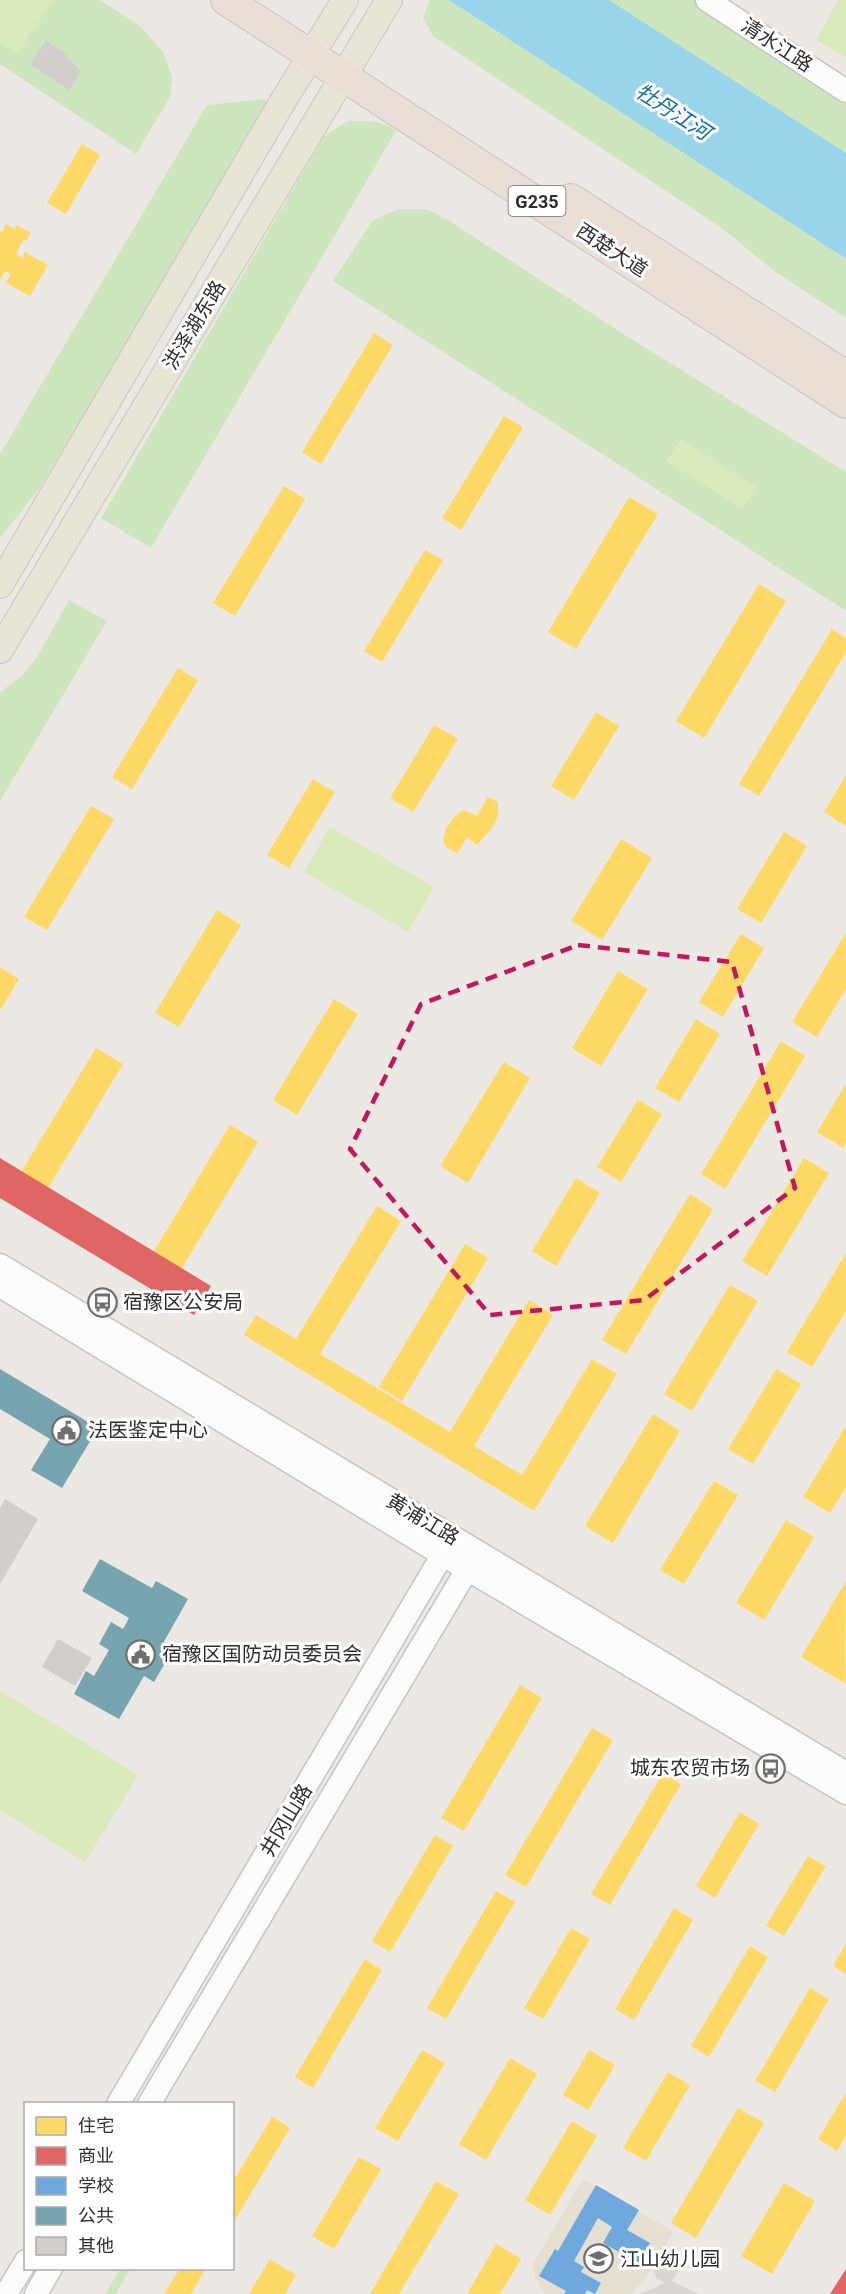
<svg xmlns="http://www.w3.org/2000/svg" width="846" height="2294" font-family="Roboto,'Noto Sans SC',sans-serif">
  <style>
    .education { fill: #e6e0d3 }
    .green { fill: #cee6be }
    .pitch { fill: #d9eabb }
    .plaza { fill: #dad6d2 }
    .water { fill: #99d6ec }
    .homes { fill: #ffd966 }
    .shops { fill: #e06666 }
    .schools { fill: #6fa8dc }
    .public { fill: #76a5af }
    .building { fill: #d1cecb }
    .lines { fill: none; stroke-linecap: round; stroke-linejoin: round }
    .secondary-casing { stroke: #c5c4c5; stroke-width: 25 }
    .primary-casing { stroke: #c6c5c4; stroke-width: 28 }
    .highway-casing { stroke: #c6c5c4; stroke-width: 32 }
    .secondary { stroke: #fcfcfb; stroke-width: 22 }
    .primary { stroke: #e8e4d6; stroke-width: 26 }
    .highway { stroke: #eadfd6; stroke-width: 30 }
    .marked { fill: none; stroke: #c2185b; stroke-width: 4.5; stroke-dasharray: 12 8; stroke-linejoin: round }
    .labels { text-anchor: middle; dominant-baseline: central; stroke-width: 6; stroke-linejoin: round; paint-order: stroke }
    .shield { fill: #fff; stroke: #6d6d6d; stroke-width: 1.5 }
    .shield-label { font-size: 18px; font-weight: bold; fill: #2e2e2e }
    .street-label { font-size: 20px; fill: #2e2e2e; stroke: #fff }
    .poi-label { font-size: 20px; fill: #2e2e2e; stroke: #fff; text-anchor: start }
    .water-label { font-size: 21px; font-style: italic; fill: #0d6fa3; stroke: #fff }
  </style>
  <rect width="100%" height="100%" fill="#ece8e4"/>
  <path class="education" d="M583,2179L674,2232L643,2282L630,2294H545L537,2281L532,2265Z"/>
  <path class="green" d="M0,0H100L140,26L163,52L172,77L170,97L136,154L0,64Z
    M430,0H449L846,259V318L774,271L723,229L433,36L423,18Z
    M608,0H698L846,96V153Z
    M265,99L271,105L39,489L0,538V454L207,105Z
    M348,121C365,121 384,119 396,131L151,548L101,518L324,136Z
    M398,209H427L448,220L625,335L846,472V611L333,281L372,221Z
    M69,600L107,621L0,801V692L22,676L37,657Z
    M120,2269H130L116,2294H105Z"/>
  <path class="pitch" d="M0,0H53L18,54L0,42Z
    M838,0H846V57L816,40Z
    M681,439L756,487L742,509L667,461Z
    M330,827L434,887L408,932L304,872Z
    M0,1691L138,1775L85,1862L0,1810Z"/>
  <path class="plaza" d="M663,2258L670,2259L677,2264L678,2272L672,2281L699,2294H639L665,2283L656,2278L654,2270L656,2263Z"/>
  <path class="water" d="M449,0H609L846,153V259Z"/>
  <path class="homes" d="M82,144L100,155L66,214L47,203Z
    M6,224L14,229L16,225L31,233L26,241L23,240L16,254L22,258L25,252L48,265L30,296L6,283L11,274L5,271L0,280V231L2,232Z
    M374,333L393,345L321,464L302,452Z
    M504,416L523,427L461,530L442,518Z
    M284,486L305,499L235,616L213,603Z
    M629,497L658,514L576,649L548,632Z
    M425,550L443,560L382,662L364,651Z
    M759,584L786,601L704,738L676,721Z
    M832,629L846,638V652L759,796L739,784Z
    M178,668L198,680L132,789L112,777Z
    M596,712L619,726L574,800L551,786Z
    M434,725L458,739L413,812L390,798Z
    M846,775V826L824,812Z
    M313,779L335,792L289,868L267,855Z
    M488,797L498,802V816L492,828L477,845L467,837L458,853L447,848L443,841L446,829L455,816L464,810L477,816Z
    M91,806L114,819L47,930L24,917Z
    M784,832L807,846L761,923L737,909Z
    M621,839L652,858L602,940L571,921Z
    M217,910L241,925L179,1027L155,1013Z
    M846,933V989L817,1037L792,1022Z
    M741,934L764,948L723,1017L699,1002Z
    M0,967L19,979L0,1010Z
    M618,971L648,989L601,1066L572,1048Z
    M334,999L358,1014L297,1115L273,1100Z
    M696,1019L720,1034L679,1102L655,1088Z
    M781,1041L805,1056L725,1189L701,1174Z
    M96,1048L123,1064L42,1198L15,1182Z
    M504,1062L530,1078L468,1183L440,1166Z
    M846,1084V1142L843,1148L817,1132Z
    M638,1100L662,1114L621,1182L597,1167Z
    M230,1125L258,1142L179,1273L151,1256Z
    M804,1158L829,1173L767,1276L742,1261Z
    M576,1178L600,1193L556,1266L532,1251Z
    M690,1194L713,1209L626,1354L602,1340Z
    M377,1206L401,1221L320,1354L450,1432L529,1300L553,1315L474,1446L522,1475L592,1359L617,1374L534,1511L244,1335L256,1315L296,1339Z
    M465,1244L488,1258L402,1401L379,1387Z
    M846,1253V1311L812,1367L787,1352Z
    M730,1285L758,1301L692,1411L664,1394Z
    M776,1369L801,1384L753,1464L728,1449Z
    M653,1414L680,1431L613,1543L585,1526Z
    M846,1426V1487L830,1513L803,1497Z
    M714,1481L738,1495L684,1584L660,1570Z
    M786,1520L814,1537L764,1620L736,1603Z
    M846,1581L845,1648L846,1684L801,1657Z
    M520,1685L542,1698L464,1831L441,1818Z
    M592,1728L613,1740L526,1887L505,1875Z
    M663,1773L681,1784L610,1905L591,1894Z
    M740,1812L759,1824L715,1898L696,1886Z
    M435,1835L453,1846L390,1952L372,1941Z
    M808,1856L826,1866L784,1936L766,1926Z
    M496,1891L515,1902L446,2019L427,2008Z
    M674,1908L693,1920L634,2020L615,2009Z
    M571,1928L590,1939L543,2019L524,2008Z
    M846,1943V1974L833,1966Z
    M750,1946L768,1957L709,2057L691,2046Z
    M365,1959L382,1970L313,2088L295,2077Z
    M810,1988L829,1999L775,2092L755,2081Z
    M422,2050L445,2063L398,2141L375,2128Z
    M589,2050L615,2065L588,2110L563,2095Z
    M510,2058L537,2074L486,2160L459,2144Z
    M668,2072L690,2085L646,2161L623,2148Z
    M846,2093V2135L837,2151L818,2139Z
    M738,2108L764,2123L696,2238L671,2223Z
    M272,2117L290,2128L232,2225V2183Z
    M572,2121L597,2136L550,2215L525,2200Z
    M359,2157L381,2169L334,2249L312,2236Z
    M436,2181L459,2194L399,2294H370Z
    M784,2183L815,2201L772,2274L741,2256Z
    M496,2244L521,2259L500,2294H467Z
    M270,2259L296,2275L285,2294H249Z
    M180,2268H206L191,2294H164Z"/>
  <path class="shops" d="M0,1158L211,1286L194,1315L0,1198Z
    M846,2269V2294H830Z"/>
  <path class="schools" d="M596,2185L639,2210L627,2230L650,2243L638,2263L603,2243L612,2227L598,2218L574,2261L584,2267L581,2272L601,2283L595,2294L587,2290L585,2294H564L566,2291L539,2276L555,2249L558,2251Z"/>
  <path class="public" d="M0,1369L98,1428L62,1488L31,1470L50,1439L0,1409Z
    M100,1559L152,1588L156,1581L188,1599L162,1645L172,1651L154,1682L144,1676L119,1719L74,1694L86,1671L94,1676L109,1650L99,1644L111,1622L123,1629L129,1618L82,1591Z"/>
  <path class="building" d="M46,41L63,52L81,71L69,90L30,64Z
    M5,1499L38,1519L0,1584V1508Z
    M58,1639L92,1658L75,1686L42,1667Z"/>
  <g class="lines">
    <defs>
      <path id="secondary" d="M707,0L846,91
        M0,1265L846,1773
        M0,1286L443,1555L846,1793
        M118,2104L449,1544
        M149,2104L474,1558
        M6,2294L26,2261
        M36,2294L51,2268"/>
      <path id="primary" d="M0,585L283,101L345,0
        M0,650L389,0"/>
      <path id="highway" d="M226,0L846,403
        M571,199L846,376"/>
    </defs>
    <use href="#secondary" class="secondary-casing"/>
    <use href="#primary" class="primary-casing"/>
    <use href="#highway" class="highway-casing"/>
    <use href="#secondary" class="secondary"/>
    <use href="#primary" class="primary"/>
    <use href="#highway" class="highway"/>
  </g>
  <path class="marked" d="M578,945L732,962L795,1188L644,1300L490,1315L350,1149L421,1004Z"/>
  <defs>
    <symbol id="bus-ring" viewBox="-11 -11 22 22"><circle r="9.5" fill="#fff" stroke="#706f6e" stroke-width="1.5"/><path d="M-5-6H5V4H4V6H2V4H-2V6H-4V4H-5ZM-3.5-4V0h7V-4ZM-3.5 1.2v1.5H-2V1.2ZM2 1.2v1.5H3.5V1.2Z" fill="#706f6e"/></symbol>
    <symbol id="civic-ring" viewBox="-11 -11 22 22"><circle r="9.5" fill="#fff" stroke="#706f6e" stroke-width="1.5"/><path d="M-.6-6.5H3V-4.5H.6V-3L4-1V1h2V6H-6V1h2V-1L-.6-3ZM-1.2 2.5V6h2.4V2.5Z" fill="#706f6e"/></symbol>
    <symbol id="school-ring" viewBox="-11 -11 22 22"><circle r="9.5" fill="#fff" stroke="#706f6e" stroke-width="1.5"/><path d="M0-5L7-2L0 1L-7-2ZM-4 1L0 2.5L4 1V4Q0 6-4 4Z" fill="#706f6e"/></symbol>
  </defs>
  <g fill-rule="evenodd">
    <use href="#bus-ring" x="86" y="1286" width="33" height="33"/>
    <use href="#civic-ring" x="50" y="1414" width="33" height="33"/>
    <use href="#civic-ring" x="124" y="1638" width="33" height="33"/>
    <use href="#bus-ring" x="754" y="1752" width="33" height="33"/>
    <use href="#school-ring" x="582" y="2242" width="33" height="33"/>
  </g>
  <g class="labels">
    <rect class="shield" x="508.5" y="186" width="57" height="30" rx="4.5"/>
    <g class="shield-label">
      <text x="537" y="201">G235</text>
    </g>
    <g class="street-label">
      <text transform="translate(777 45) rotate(33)">清水江路</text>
      <text transform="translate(612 250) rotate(33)">西楚大道</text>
      <text transform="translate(194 325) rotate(-59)">洪泽湖东路</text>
      <text transform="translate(423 1519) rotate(31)">黄浦江路</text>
      <text transform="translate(286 1820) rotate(-59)">井冈山路</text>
    </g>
    <g class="poi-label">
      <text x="123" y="1302">宿豫区公安局</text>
      <text x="88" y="1430">法医鉴定中心</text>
      <text x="162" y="1654">宿豫区国防动员委员会</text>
      <text x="750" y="1768" text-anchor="end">城东农贸市场</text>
      <text x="620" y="2259">江山幼儿园</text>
    </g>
    <g class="water-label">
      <text transform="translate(673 112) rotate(33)">牡丹江河</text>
    </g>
  </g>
  <rect x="24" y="2102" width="210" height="168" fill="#ffffff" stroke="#ababab" stroke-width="1.5"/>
  <rect x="36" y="2117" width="30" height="18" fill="#ffd966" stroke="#ababab" stroke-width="1.5"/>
  <text x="78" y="2132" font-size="18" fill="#2e2e2e">住宅</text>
  <rect x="36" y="2147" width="30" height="18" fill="#e06666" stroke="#ababab" stroke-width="1.5"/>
  <text x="78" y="2162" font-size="18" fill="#2e2e2e">商业</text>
  <rect x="36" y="2177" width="30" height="18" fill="#6fa8dc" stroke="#ababab" stroke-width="1.5"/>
  <text x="78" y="2192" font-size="18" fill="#2e2e2e">学校</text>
  <rect x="36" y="2207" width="30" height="18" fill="#76a5af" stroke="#ababab" stroke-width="1.5"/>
  <text x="78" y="2222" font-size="18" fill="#2e2e2e">公共</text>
  <rect x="36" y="2237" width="30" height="18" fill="#d1cecb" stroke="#ababab" stroke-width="1.5"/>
  <text x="78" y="2252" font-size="18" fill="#2e2e2e">其他</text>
</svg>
